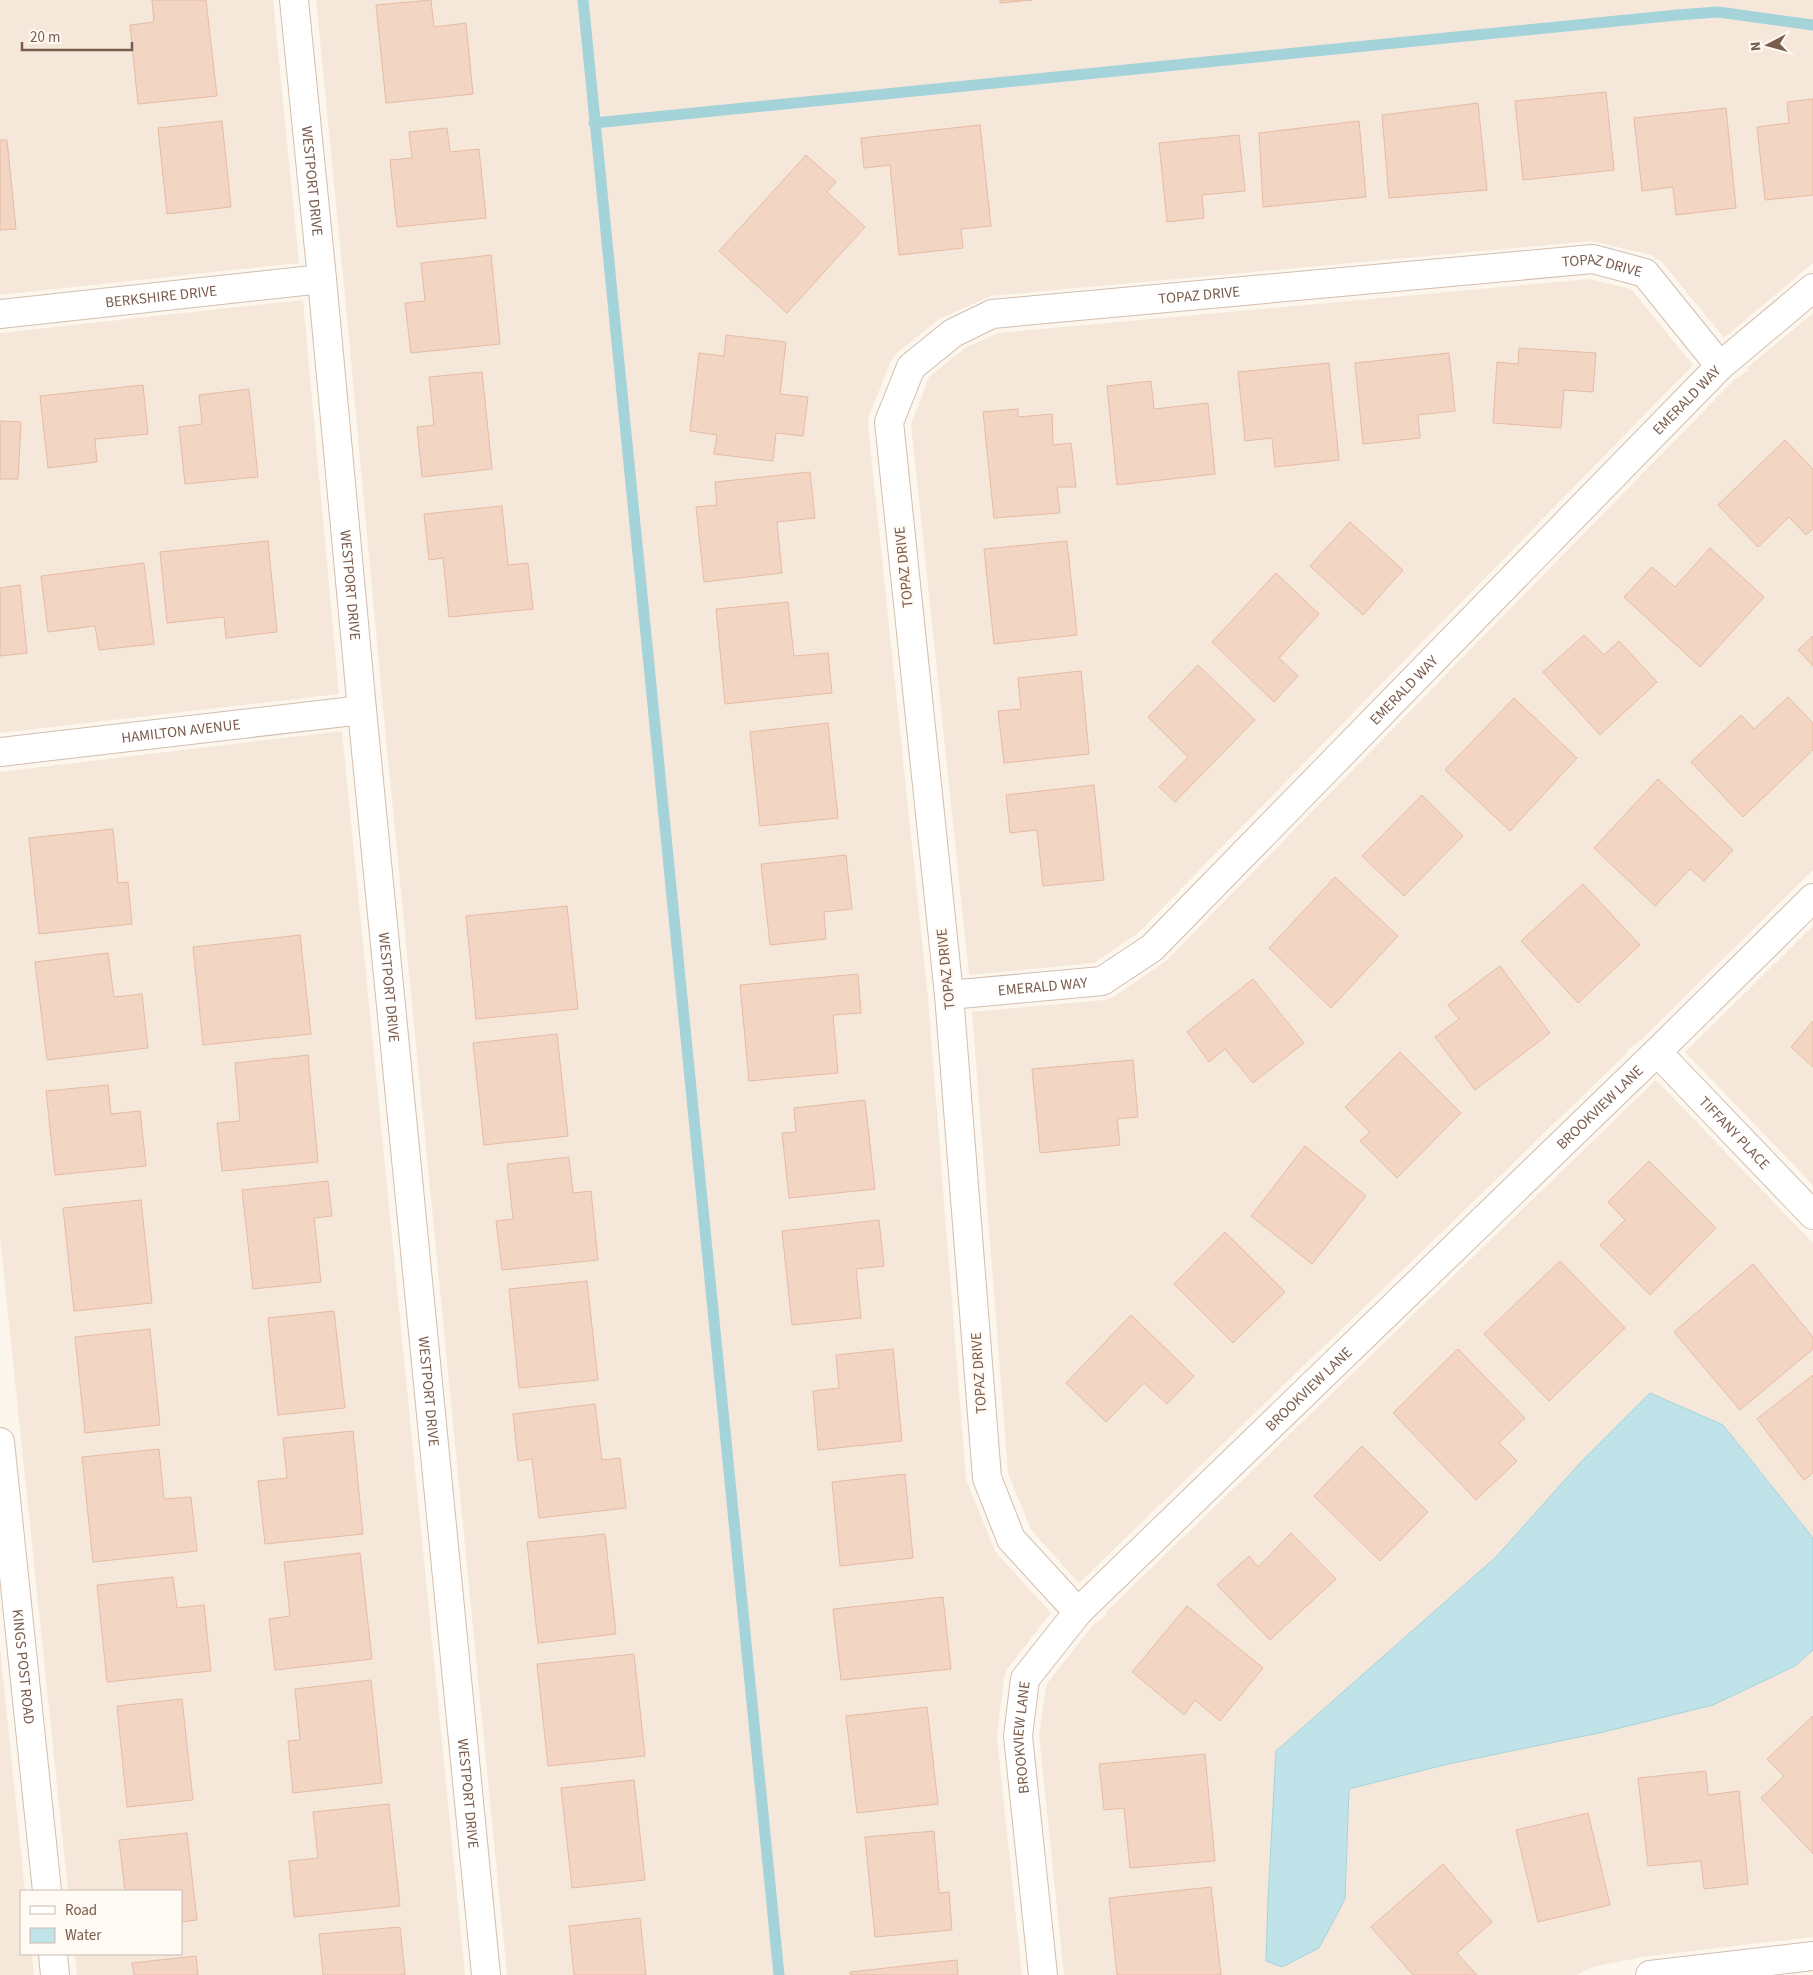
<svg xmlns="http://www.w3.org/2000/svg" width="1813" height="1975" font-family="'Source Sans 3',sans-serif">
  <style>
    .residential { fill: #f5e8da }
    .water { fill: #bfe3e8; stroke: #a5d3da }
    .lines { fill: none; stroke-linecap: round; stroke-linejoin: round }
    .stream { stroke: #a5d3da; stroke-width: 11 }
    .building { fill: #f3d5c3; stroke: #e6bba3 }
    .minor-casing { stroke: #d1beb0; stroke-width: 30 }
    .minor { stroke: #fff; stroke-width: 28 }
    .labels { text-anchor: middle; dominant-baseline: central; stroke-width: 5; stroke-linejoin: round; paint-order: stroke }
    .street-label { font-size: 15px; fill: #7a5c4d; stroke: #fffaf3 }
  </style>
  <rect width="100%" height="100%" fill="#fdf6ec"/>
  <path class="residential" d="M0,0H273L299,263L0,295Z
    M316,0H1813V263L1724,338L1662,262L1651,255L1591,241L991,296L939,319L897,353L891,361L869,416L868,425L928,998L966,1479L995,1551L1051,1613L1008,1668L1004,1677L997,1738L1022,1975H507L383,708L345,296Z
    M1590,279L1631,289L1693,365L1137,934L1094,963L969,975L911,424L929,377L965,348L998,333Z
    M303,300L339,694L0,733V333Z
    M1813,313V870L1642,1039L1627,1050L1628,1052L1079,1583L1031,1530L1008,1473L972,1012L1104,1000L1115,996L1167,960L1734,380L1749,370L1747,368Z
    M342,731L465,1975H77L75,1954H181V1891H68L0,1237V772Z
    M1813,926V1185L1685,1052Z
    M1656,1080L1813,1243V1538L1723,1425L1580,1463L1496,1557L1276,1751L1268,1899L1266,1961L1319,1948L1345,1899L1349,1789L1448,1764L1599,1733L1713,1705L1795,1666L1813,1650V1937L1642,1957L1592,1967L1577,1975H1064L1039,1735L1046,1685L1093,1625L1107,1614L1106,1612Z
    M0,1647L25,1891H21V1954H32L34,1975H0Z"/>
  <path class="water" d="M1650,1393L1723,1425L1813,1538V1650L1795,1666L1713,1705L1599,1733L1448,1764L1349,1789L1345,1899L1319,1948L1282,1967L1266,1961L1268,1899L1276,1751L1496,1557L1580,1463Z"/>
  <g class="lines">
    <path class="stream" d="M583,0L779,1975
      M594,123L1677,15L1718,12L1813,25"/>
  </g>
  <path class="building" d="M152,0H206L217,96L138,104L130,25L154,22Z
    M431,0L434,27L466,23L473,94L386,103L376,5Z
    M1000,0H1032L1000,3Z
    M1606,92L1614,170L1523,180L1515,101Z
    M1813,99V195L1765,200L1757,127L1789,123L1787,102Z
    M1478,103L1487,190L1389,198L1382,115Z
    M1726,108L1736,208L1676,215L1673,187L1642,191L1634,118Z
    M222,121L231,207L167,214L158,128Z
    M1359,121L1366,197L1263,207L1259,133Z
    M980,125L991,226L961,229L963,248L899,255L890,165L864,168L861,138Z
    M447,128L450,152L479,149L486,218L397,227L390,160L412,158L409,132Z
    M1239,135L1245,191L1202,195L1204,218L1167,222L1159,143Z
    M0,140H7L16,229L0,230Z
    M806,155L836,182L827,192L865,227L787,313L719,251Z
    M491,255L500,344L411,353L405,303L425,301L421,263Z
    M726,335L786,342L780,394L808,397L803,436L776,433L773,461L714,454L717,435L690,431L699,353L724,356Z
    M1519,348L1596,353L1593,392L1564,390L1561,428L1493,423L1497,362L1518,364Z
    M1449,353L1455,411L1418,415L1420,438L1363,444L1355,363Z
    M1329,363L1339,460L1275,467L1272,438L1245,441L1238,372Z
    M482,372L492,469L422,477L417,427L434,425L429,377Z
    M1151,381L1154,409L1208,403L1215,474L1117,485L1107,386Z
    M143,385L148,434L95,439L97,462L48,468L40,396Z
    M249,389L258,477L185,484L179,427L202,424L199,395Z
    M1018,409V417L1052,414L1053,445L1071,443L1076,487H1057L1060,513L994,518L983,412Z
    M0,421L21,422L18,479H0Z
    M1785,440L1813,469V529L1806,535L1789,517L1758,547L1718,505Z
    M810,472L815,518L777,522L782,573L704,582L696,507L717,505L715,482Z
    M502,506L508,565L528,563L533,609L449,617L443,558L429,560L424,514Z
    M1350,522L1403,570L1363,615L1310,566Z
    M268,541L277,632L226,638L224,617L167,623L160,552Z
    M1067,541L1077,635L994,644L984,549Z
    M1710,548L1764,597L1700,667L1624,597L1652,567L1675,587Z
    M144,563L154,644L99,650L95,626L48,632L41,576Z
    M1276,573L1319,614L1279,658L1298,676L1274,702L1212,642Z
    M20,585L27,653L0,656V588Z
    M788,602L794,656L828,653L832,693L725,704L716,609Z
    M1584,635L1604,655L1619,641L1657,682L1600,735L1543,672Z
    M1813,636V666L1798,650Z
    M1198,665L1255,720L1175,802L1159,787L1188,757L1148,717Z
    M1081,671L1089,754L1004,763L998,711L1021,709L1018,678Z
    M1788,697L1813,723V750L1743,817L1691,762L1741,715L1754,729Z
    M1514,698L1577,758L1510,831L1445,770Z
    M828,723L838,818L760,826L750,732Z
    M1658,779L1733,850L1704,881L1690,869L1655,906L1594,848Z
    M1094,785L1104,880L1043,886L1037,830L1010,833L1006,795Z
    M1422,795L1463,836L1404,896L1362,856Z
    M113,829L118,883L128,882L132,924L39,934L29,838Z
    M846,855L852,909L824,912L826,939L770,945L761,864Z
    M1335,877L1398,936L1331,1008L1269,948Z
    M1583,884L1640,945L1578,1003L1521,941Z
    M567,906L578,1009L476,1019L466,916Z
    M300,935L311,1034L203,1045L193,947Z
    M108,953L114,997L142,994L148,1048L47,1060L35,962Z
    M1500,966L1550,1033L1475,1090L1435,1037L1459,1019L1448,1005Z
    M858,974L861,1013L833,1015L838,1073L749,1081L740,985Z
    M1253,979L1304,1043L1253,1083L1225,1049L1209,1062L1187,1032Z
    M1813,1021V1067L1791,1047Z
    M557,1034L568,1136L484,1145L473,1043Z
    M1400,1052L1461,1113L1397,1178L1360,1141L1370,1132L1345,1107Z
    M308,1055L318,1162L222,1171L217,1123L240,1121L235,1063Z
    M1133,1060L1138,1117L1117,1119L1120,1145L1040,1153L1032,1069Z
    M108,1085L111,1114L140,1111L146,1166L55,1175L46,1091Z
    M865,1100L875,1189L789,1198L782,1133L796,1132L794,1108Z
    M1305,1146L1366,1196L1312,1264L1251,1216Z
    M569,1157L573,1193L591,1191L598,1260L502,1270L496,1221L513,1219L507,1164Z
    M1649,1161L1716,1228L1650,1295L1600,1245L1625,1220L1608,1202Z
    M328,1181L332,1216L314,1218L321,1282L253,1289L242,1190Z
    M141,1200L152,1303L74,1311L63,1208Z
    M879,1220L884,1266L856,1269L861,1318L792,1325L782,1231Z
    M1225,1232L1285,1292L1233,1343L1174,1284Z
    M1560,1261L1625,1328L1549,1401L1484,1334Z
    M1753,1264L1813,1337V1349L1740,1410L1674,1332Z
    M587,1281L598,1380L519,1388L509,1289Z
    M334,1311L345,1408L278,1415L268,1318Z
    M1131,1315L1194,1376L1167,1404L1144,1383L1106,1422L1066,1383Z
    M150,1329L160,1425L85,1433L75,1337Z
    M893,1349L902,1441L818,1450L813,1391L839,1388L836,1355Z
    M1458,1349L1525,1418L1499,1443L1517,1461L1476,1500L1393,1413Z
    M1813,1375V1473L1804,1480L1757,1419Z
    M595,1404L602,1460L620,1458L626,1508L539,1518L532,1459L518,1461L513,1414Z
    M353,1431L363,1534L265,1544L258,1481L287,1478L283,1438Z
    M1362,1446L1428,1512L1380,1561L1314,1496Z
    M159,1449L164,1499L191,1497L197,1551L93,1562L82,1457Z
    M905,1474L913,1558L840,1566L832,1482Z
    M1291,1533L1336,1579L1270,1640L1217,1585L1249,1556L1258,1567Z
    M605,1534L616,1634L538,1643L527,1542Z
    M360,1553L372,1659L275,1670L269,1619L290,1616L284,1562Z
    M173,1577L177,1608L204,1605L211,1671L107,1682L97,1585Z
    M943,1597L951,1669L841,1680L833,1609Z
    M1187,1606L1263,1668L1220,1721L1195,1700L1184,1715L1132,1672Z
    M634,1654L645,1756L548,1766L537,1664Z
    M371,1680L382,1783L293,1793L288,1741L300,1740L295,1689Z
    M182,1699L193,1800L127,1807L117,1706Z
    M927,1707L938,1804L857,1813L846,1716Z
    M1813,1716V1854L1761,1798L1784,1776L1767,1759Z
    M1205,1754L1215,1861L1130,1868L1124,1808L1104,1810L1099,1764Z
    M1706,1771L1708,1795L1739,1791L1748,1884L1704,1889L1701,1861L1648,1866L1638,1778Z
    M634,1780L645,1880L572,1888L561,1788Z
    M389,1804L400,1906L294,1917L289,1861L318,1858L313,1812Z
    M1588,1813L1610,1905L1538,1922L1516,1830Z
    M934,1831L939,1893L949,1892L952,1930L875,1937L865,1837Z
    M187,1833L197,1920L181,1922V1891H125L119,1840Z
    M1443,1864L1492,1922L1457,1953L1477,1975H1413L1371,1927Z
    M1211,1887L1221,1975H1117L1109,1898Z
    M640,1918L646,1975H574L569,1926Z
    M400,1927L405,1975H323L319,1934Z
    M196,1956L198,1975H134L132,1963Z
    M957,1960L958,1975H851L850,1972Z"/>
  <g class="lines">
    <defs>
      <g id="minor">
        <path id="s1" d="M294,0L322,279L362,710L486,1975"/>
        <path id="s2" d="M0,314L322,279"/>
        <path id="s3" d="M0,752L362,710"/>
        <path id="s4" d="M949,995L1102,981L1152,948L1720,366L1813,288"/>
        <path id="s5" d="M1657,1052L1813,1215"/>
        <path id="s6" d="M0,1442L47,1891"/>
        <path id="s7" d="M1078,1612L1011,1539L987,1478L949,995L889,422L911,367L953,333L992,314L1593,259L1645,273L1720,366"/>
        <path d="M53,1954L55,1975"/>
        <path id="s8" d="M1043,1975L1018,1736L1025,1679L1078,1612L1657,1052L1813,898"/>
        <path d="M1650,1975L1813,1956"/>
      </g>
    </defs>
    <use href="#minor" class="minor-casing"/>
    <use href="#minor" class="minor"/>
  </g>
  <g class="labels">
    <g class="street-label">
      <text stroke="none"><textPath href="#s1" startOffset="182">WESTPORT DRIVE</textPath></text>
      <text stroke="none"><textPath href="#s7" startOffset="1995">TOPAZ DRIVE</textPath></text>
      <text stroke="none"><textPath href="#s7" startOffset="1590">TOPAZ DRIVE</textPath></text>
      <text stroke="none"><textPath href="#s2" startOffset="162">BERKSHIRE DRIVE</textPath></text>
      <text stroke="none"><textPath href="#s4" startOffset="979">EMERALD WAY</textPath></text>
      <text transform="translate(904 567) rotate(-96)">TOPAZ DRIVE</text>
      <text stroke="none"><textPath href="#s1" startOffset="588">WESTPORT DRIVE</textPath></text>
      <text stroke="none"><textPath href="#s4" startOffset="574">EMERALD WAY</textPath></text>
      <text stroke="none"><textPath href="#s3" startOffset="182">HAMILTON AVENUE</textPath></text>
      <text transform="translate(946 969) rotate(-96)">TOPAZ DRIVE</text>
      <text stroke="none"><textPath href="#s4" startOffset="94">EMERALD WAY</textPath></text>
      <text stroke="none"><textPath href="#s1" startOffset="992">WESTPORT DRIVE</textPath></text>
      <text stroke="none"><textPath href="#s8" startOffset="1109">BROOKVIEW LANE</textPath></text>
      <text stroke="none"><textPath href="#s5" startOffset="112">TIFFANY PLACE</textPath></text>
      <text transform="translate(979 1373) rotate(-94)">TOPAZ DRIVE</text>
      <text stroke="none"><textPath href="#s8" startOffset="704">BROOKVIEW LANE</textPath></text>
      <text stroke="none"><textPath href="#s1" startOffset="1398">WESTPORT DRIVE</textPath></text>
      <text stroke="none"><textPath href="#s6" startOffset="226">KINGS POST ROAD</textPath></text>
      <text stroke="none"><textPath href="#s8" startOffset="239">BROOKVIEW LANE</textPath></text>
      <text stroke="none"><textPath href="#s1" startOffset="1802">WESTPORT DRIVE</textPath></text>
    </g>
  </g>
  <rect x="20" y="1890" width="162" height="65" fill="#fffaf3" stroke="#cabbb1"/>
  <rect x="30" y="1906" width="25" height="8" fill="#ffffff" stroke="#cabbb1"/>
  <text x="65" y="1915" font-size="15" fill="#7a5c4d">Road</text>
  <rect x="30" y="1928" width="25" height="15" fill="#bfe3e8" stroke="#cabbb1"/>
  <text x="65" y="1940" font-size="15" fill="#7a5c4d">Water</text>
  <g transform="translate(1768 45) rotate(264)" stroke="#fffaf3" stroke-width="4" paint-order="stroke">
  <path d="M0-4L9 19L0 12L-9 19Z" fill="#7a5c4d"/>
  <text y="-8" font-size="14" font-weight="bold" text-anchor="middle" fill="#7a5c4d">N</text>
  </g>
  <path d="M22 42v8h110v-8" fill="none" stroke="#7a5c4d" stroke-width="2.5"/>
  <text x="30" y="42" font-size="15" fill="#7a5c4d" stroke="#fffaf3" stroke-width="4" paint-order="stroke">20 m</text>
</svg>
